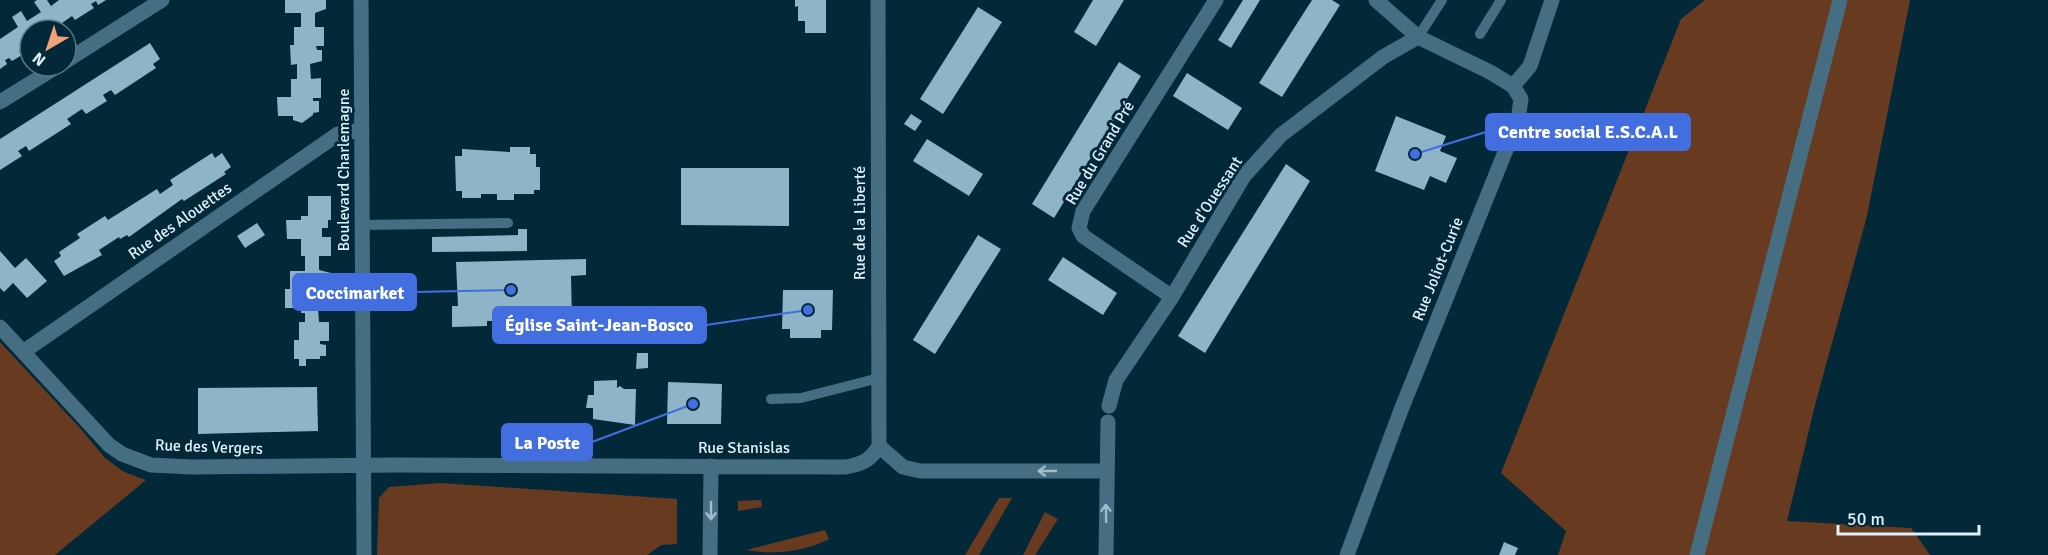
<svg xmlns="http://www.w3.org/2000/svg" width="2048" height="555" font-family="Signika,sans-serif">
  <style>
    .green { fill: #683b20 }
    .building { fill: #8eb4c8 }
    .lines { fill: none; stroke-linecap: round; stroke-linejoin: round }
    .lane { stroke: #466e82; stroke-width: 10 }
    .street { stroke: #466e82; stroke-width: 15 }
    .oneway { stroke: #a1bccb }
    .labels { text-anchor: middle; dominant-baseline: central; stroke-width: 6; stroke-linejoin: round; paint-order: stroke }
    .street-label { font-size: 16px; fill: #ddf0fb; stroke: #032939 }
    .leader { fill: none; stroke: #436edf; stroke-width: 2 }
    .callout-dot { fill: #436edf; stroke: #032939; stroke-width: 2 }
    .callout { fill: #436edf; stroke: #436edf; stroke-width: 2 }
    .callout-label { font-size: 18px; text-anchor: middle; font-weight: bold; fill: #fff }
  </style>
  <rect width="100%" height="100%" fill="#032939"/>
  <path class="green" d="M1705,0H1910L1866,220L1816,401L1787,521L1911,528L1930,555H1558L1566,531L1501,473L1681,19Z
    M0,342L80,428L105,458L124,472L146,480L55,555H0Z
    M440,483L677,499V544L661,545L647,555H377L379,498L389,487Z
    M999,498H1012L979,555H965Z
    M761,500L762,507L738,511V501Z
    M1045,512L1058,519L1035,555H1023Z
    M825,530L829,539C804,552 772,555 746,550Z"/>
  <path class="building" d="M37,0H47L51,6L59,0H106L98,5L96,1L91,4L94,8L75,20L72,16L62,23L64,27L60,30H30V44L19,51L22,55L12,61L9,58L5,60L7,64L0,69V39L18,27L12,17L21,11L27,21L41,12L34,2Z
    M285,0H326V9L315,13V27H324V46H316L317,50H322V61L310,64L311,79L321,78V98H313V101H319V112L313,113V115L302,123L293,120V116H278L277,97H291V79H297V64L291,65L290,45H294V27H301V13H285Z
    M795,0H826V33H805V21H798V6L795,7Z
    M1093,0H1124L1096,46L1074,32Z
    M1243,0H1260L1231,48L1218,40Z
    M1312,0H1332L1340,5L1282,97L1259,83Z
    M978,7L1002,22L943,114L920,99Z
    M150,43L160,59L153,64L156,68L115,95L111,90L103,95L107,101L86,114L82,109L67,119L71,124L29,151L26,146L18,151L22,156L0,170V139Z
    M1119,62L1141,76L1054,218L1032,204Z
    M1187,73L1242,108L1228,130L1173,96Z
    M911,114L922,121L915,131L904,124Z
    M1396,116L1446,136L1440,151L1457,158L1446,183L1430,176L1424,190L1375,171Z
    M927,139L983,174L969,196L913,161Z
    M510,147H530V154H536V167H540V190H534V194H514V200H497V194H481V198H462V191H456L455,156H462V149L510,152Z
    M212,153L215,158L222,153L231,167L224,172L226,174L184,201L182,199L129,237L127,235L120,239L119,237L99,250L102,255L64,276L54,261L61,256L59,252L80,238L77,234L105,216L108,220L157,189L160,194L173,185L170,180Z
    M1286,164L1310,181L1205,353L1178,336Z
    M681,168H789V226L681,225Z
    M308,196H331V220H328V228H322V237H331V256H319V270L331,273L332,281L326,282V289H321V298H326V306L318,308L319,322H329V341H320V344L326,345V356H320V359H306V366H299V359H294V340H299V322H305V313H301V308H285V289H290V271H305V256H301V239H287L286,220H301V216H308Z
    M257,223L265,235L245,248L237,236Z
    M518,229H527V251L432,252V237L518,235Z
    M978,235L1001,249L935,354L913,340Z
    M0,251L15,268L26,258L47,281L27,298L13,283L4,292L0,288Z
    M1063,257L1117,293L1103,315L1048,280Z
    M586,259V275L571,276L572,320L487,321V326L452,327V306H458L456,262Z
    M783,290H833L832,330H821V338H790V329H782Z
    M637,353H648V368L636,369Z
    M617,380V388L620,386L624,389H636L635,425L593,419V408H586L588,395H594V381Z
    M668,382L722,384L721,424H667Z
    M317,387L318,431L198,434V388Z
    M1504,542L1518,548L1515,555H1499Z"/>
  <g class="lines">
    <path class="lane" d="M1480,34L1501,0
      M1418,37L1442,0
      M362,225L508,223
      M771,399L801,398L879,378"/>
    <path class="street" d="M361,0L364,555
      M1376,0L1418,37L1490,72L1513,86
      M66,61L162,0
      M0,102L58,66
      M1172,297L1083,236L1079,228L1083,211L1216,0
      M0,327L109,445L122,454L151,465L192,467L394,465L846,467C862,464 871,460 879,446L878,0
      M23,352L338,134L362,130
      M1109,406L1116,380L1172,297L1244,176L1281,135L1383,57L1418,37
      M879,446L903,467L920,471H1105
      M710,555L711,466
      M1106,555L1108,422
      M1347,555L1401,410L1518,120L1521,99L1513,86L1530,66L1552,0
      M1697,555L1840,0"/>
  </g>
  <defs><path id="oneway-shaft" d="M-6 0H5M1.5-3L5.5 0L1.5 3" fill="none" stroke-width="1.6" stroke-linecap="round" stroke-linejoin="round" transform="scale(1.5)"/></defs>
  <g class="oneway">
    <use href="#oneway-shaft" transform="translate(1047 471) rotate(180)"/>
    <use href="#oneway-shaft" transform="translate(711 511) rotate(90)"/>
    <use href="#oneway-shaft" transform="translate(1106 513) rotate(-91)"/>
  </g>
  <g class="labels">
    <g class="street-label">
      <text transform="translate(1100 153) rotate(-59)">Rue du Grand Pré</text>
      <text transform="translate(344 170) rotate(-90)">Boulevard Charlemagne</text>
      <text transform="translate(1210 202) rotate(-57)">Rue d'Ouessant</text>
      <text transform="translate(180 221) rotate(-35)">Rue des Alouettes</text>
      <text transform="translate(860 223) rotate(-90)">Rue de la Liberté</text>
      <text transform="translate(1438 269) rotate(-68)">Rue Joliot-Curie</text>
      <text transform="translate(209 447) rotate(2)">Rue des Vergers</text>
      <text x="744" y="448">Rue Stanislas</text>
    </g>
  </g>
  <path class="leader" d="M1415 154L1486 132M511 290L416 292M808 310L706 325M693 404L592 442"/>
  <g class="callout-dot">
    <circle cx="1415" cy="154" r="6"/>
    <circle cx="511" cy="290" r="6"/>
    <circle cx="808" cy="310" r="6"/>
    <circle cx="693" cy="404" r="6"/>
  </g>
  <g class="callout">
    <rect x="1486" y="114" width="204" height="36" rx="6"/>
    <rect x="293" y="274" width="123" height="36" rx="6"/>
    <rect x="493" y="307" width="213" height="36" rx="6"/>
    <rect x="502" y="424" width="90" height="36" rx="6"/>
  </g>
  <g class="callout-label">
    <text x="1588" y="138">Centre social E.S.C.A.L</text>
    <text x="355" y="299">Coccimarket</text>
    <text x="599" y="331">Église Saint-Jean-Bosco</text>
    <text x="547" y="449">La Poste</text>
  </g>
  <g transform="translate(48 48) rotate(219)"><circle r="28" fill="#032939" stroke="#5a7987" stroke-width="1.5"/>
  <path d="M0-4.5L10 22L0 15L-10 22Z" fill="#efa377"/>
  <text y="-9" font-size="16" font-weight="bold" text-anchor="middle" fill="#ddf0fb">N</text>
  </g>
  <path d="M1838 525v9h141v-9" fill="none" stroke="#ddf0fb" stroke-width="3"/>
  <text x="1847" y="525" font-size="18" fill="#ddf0fb" stroke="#032939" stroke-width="4.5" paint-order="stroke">50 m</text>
</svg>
